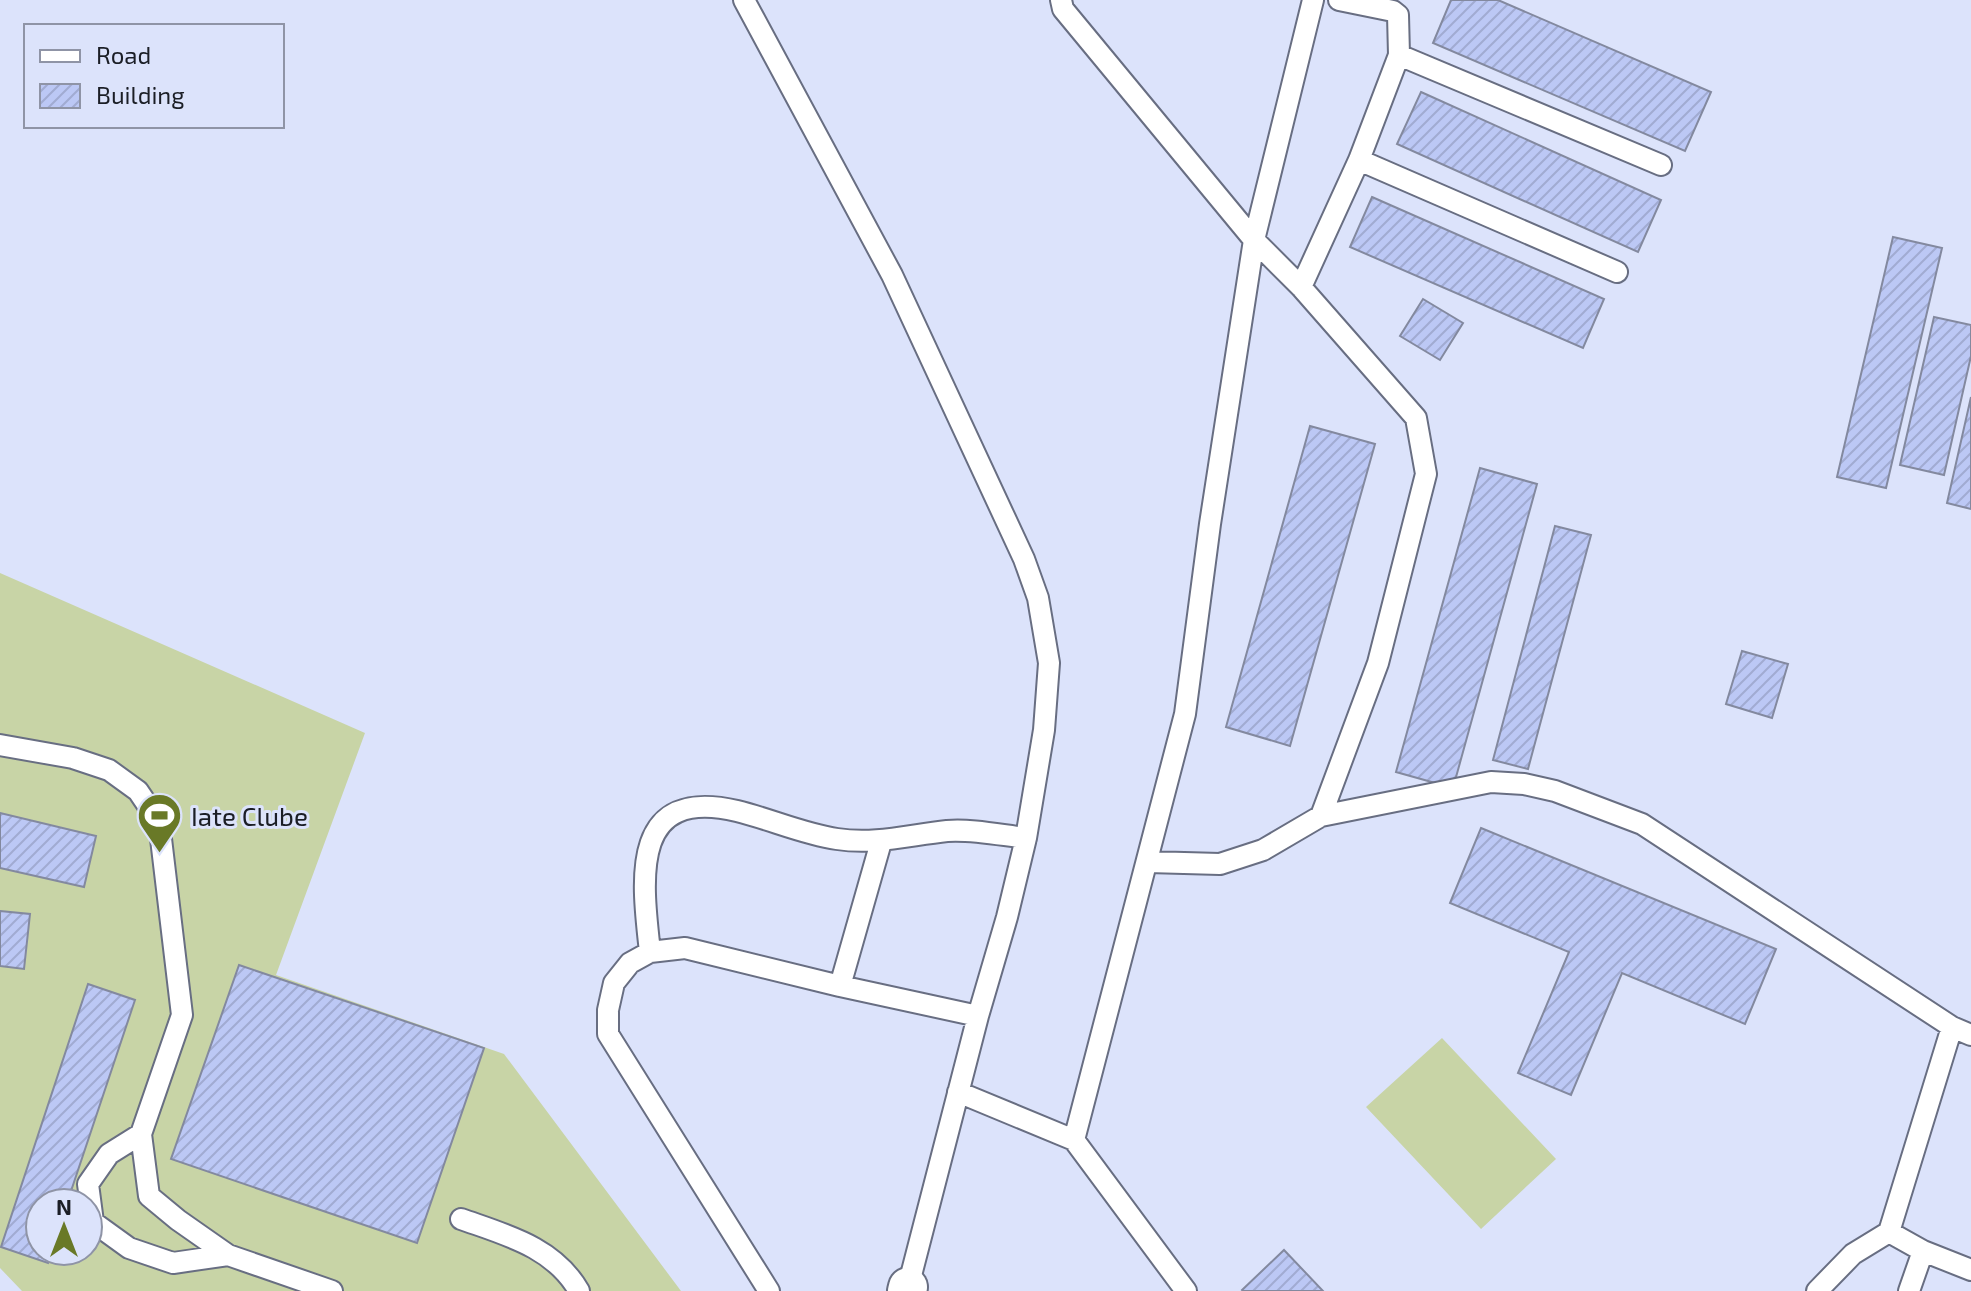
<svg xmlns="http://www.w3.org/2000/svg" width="1971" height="1291" font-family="'Exo 2',sans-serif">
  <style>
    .garden { fill: #c8d4a6; fill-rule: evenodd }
    .building { fill: url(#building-hatch); stroke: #83899f; stroke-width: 2 }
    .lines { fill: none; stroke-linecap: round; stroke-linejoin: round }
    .lane-casing { stroke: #686e82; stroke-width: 24 }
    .street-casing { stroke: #686e82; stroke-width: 42 }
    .lane { stroke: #fff; stroke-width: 20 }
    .street { stroke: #fff; stroke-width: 38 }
    .labels { text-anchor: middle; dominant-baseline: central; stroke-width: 6; stroke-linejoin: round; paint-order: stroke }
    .poi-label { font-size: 26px; fill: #1b1e26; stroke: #dce3fb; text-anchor: start }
  </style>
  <defs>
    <pattern id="building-hatch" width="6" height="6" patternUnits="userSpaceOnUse" patternTransform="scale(2)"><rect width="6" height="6" fill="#bcc8f5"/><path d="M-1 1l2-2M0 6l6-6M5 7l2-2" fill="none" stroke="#a1abd2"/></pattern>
  </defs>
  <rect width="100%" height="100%" fill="#dce3fb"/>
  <path class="garden" d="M0,573L365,733L276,975L504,1054L681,1291H22L0,1268ZM40,1203H88V1251H40Z
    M1442,1038L1556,1159L1481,1229L1366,1107Z"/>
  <path class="building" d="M1451,0H1498L1711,92L1685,151L1433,43Z
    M1421,92L1661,200L1638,252L1397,144Z
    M1372,197L1604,299L1583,348L1350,247Z
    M1893,237L1942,248L1886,488L1837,477Z
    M1423,299L1463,323L1440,360L1400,336Z
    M1934,317L1971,325V356L1944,475L1900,465Z
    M1971,397V509L1947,503Z
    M1310,426L1375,444L1290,746L1226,727Z
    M1480,468L1537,484L1453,788L1396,772Z
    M1555,526L1591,535L1528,769L1493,760Z
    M1742,651L1788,664L1772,718L1726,704Z
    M0,813L96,836L84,887L0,868Z
    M1481,828L1776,949L1745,1024L1622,973L1571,1095L1518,1073L1569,952L1450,903Z
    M0,911L30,914L24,969L0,966Z
    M239,965L484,1048L417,1243L171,1159Z
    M88,984L135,1000L67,1203H40V1251H51L48,1263L1,1247Z
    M1284,1250L1323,1291H1243L1242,1290Z"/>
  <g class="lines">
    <defs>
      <path id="lane" d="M744,0L892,275L1024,559L1038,598L1049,663L1044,730L1026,838L1007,917L978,1016L908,1287
        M1061,0L1063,9L1254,240L1301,287L1416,418L1426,474L1378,663L1321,816
        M1399,55L1661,165
        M1359,160L1617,272
        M1301,287L1359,160L1399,55L1398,15L1393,11L1339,0
        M0,745L73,758L109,770L138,791L159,822L182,1015L141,1134L149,1196L178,1220L228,1255L332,1291
        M1148,862L1220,864L1263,850L1321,816L1491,782L1524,784L1555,791L1642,824L1952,1027L1971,1035
        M650,952C642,880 629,786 737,811C770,819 803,834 837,839C875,845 909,835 947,831C972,829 1000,835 1026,838
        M840,986L881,842
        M958,1092L1074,1140L1185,714L1210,524L1254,240L1313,0
        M141,1134L109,1154L88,1184L93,1222L129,1248L173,1263L228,1255
        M1074,1140L1186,1291
        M461,1219C506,1235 554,1247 579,1291
        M1889,1232L1923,1251L1909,1291
        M1923,1251L1971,1270
        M769,1291L608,1034V1010L614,983L630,963L650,952L685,948L840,986L978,1016
        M1817,1291L1853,1254L1889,1232L1952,1027"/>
      <path id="street" d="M907,1291L908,1287"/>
    </defs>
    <use href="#lane" class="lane-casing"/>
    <use href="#street" class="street-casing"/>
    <use href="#lane" class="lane"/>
    <use href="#street" class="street"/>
  </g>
  <defs>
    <symbol id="stadium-pin" viewBox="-11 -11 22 30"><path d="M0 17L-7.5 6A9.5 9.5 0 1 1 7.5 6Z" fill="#697927" stroke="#dce3fb"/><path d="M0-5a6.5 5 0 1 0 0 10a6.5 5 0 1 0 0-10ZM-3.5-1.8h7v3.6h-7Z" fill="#fff"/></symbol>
  </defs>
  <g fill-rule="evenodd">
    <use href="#stadium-pin" x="134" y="790" width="51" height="69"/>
  </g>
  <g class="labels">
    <g class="poi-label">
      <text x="191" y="815">Iate Clube</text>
    </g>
  </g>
  <rect x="24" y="24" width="260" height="104" fill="#dce3fb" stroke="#8f94a6" stroke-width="2"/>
  <rect x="40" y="50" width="40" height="12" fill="#ffffff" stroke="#8f94a6" stroke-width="2"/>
  <text x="96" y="64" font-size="24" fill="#1b1e26">Road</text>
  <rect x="40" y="84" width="40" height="24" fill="url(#building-hatch)" stroke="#8f94a6" stroke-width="2"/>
  <text x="96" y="104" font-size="24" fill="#1b1e26">Building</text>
  <g transform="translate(64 1227)"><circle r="38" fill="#dce3fb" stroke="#8f94a6" stroke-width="2"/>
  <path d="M0-6L14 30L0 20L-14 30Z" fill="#697927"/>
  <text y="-12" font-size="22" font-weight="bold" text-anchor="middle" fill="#1b1e26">N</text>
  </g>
</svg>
